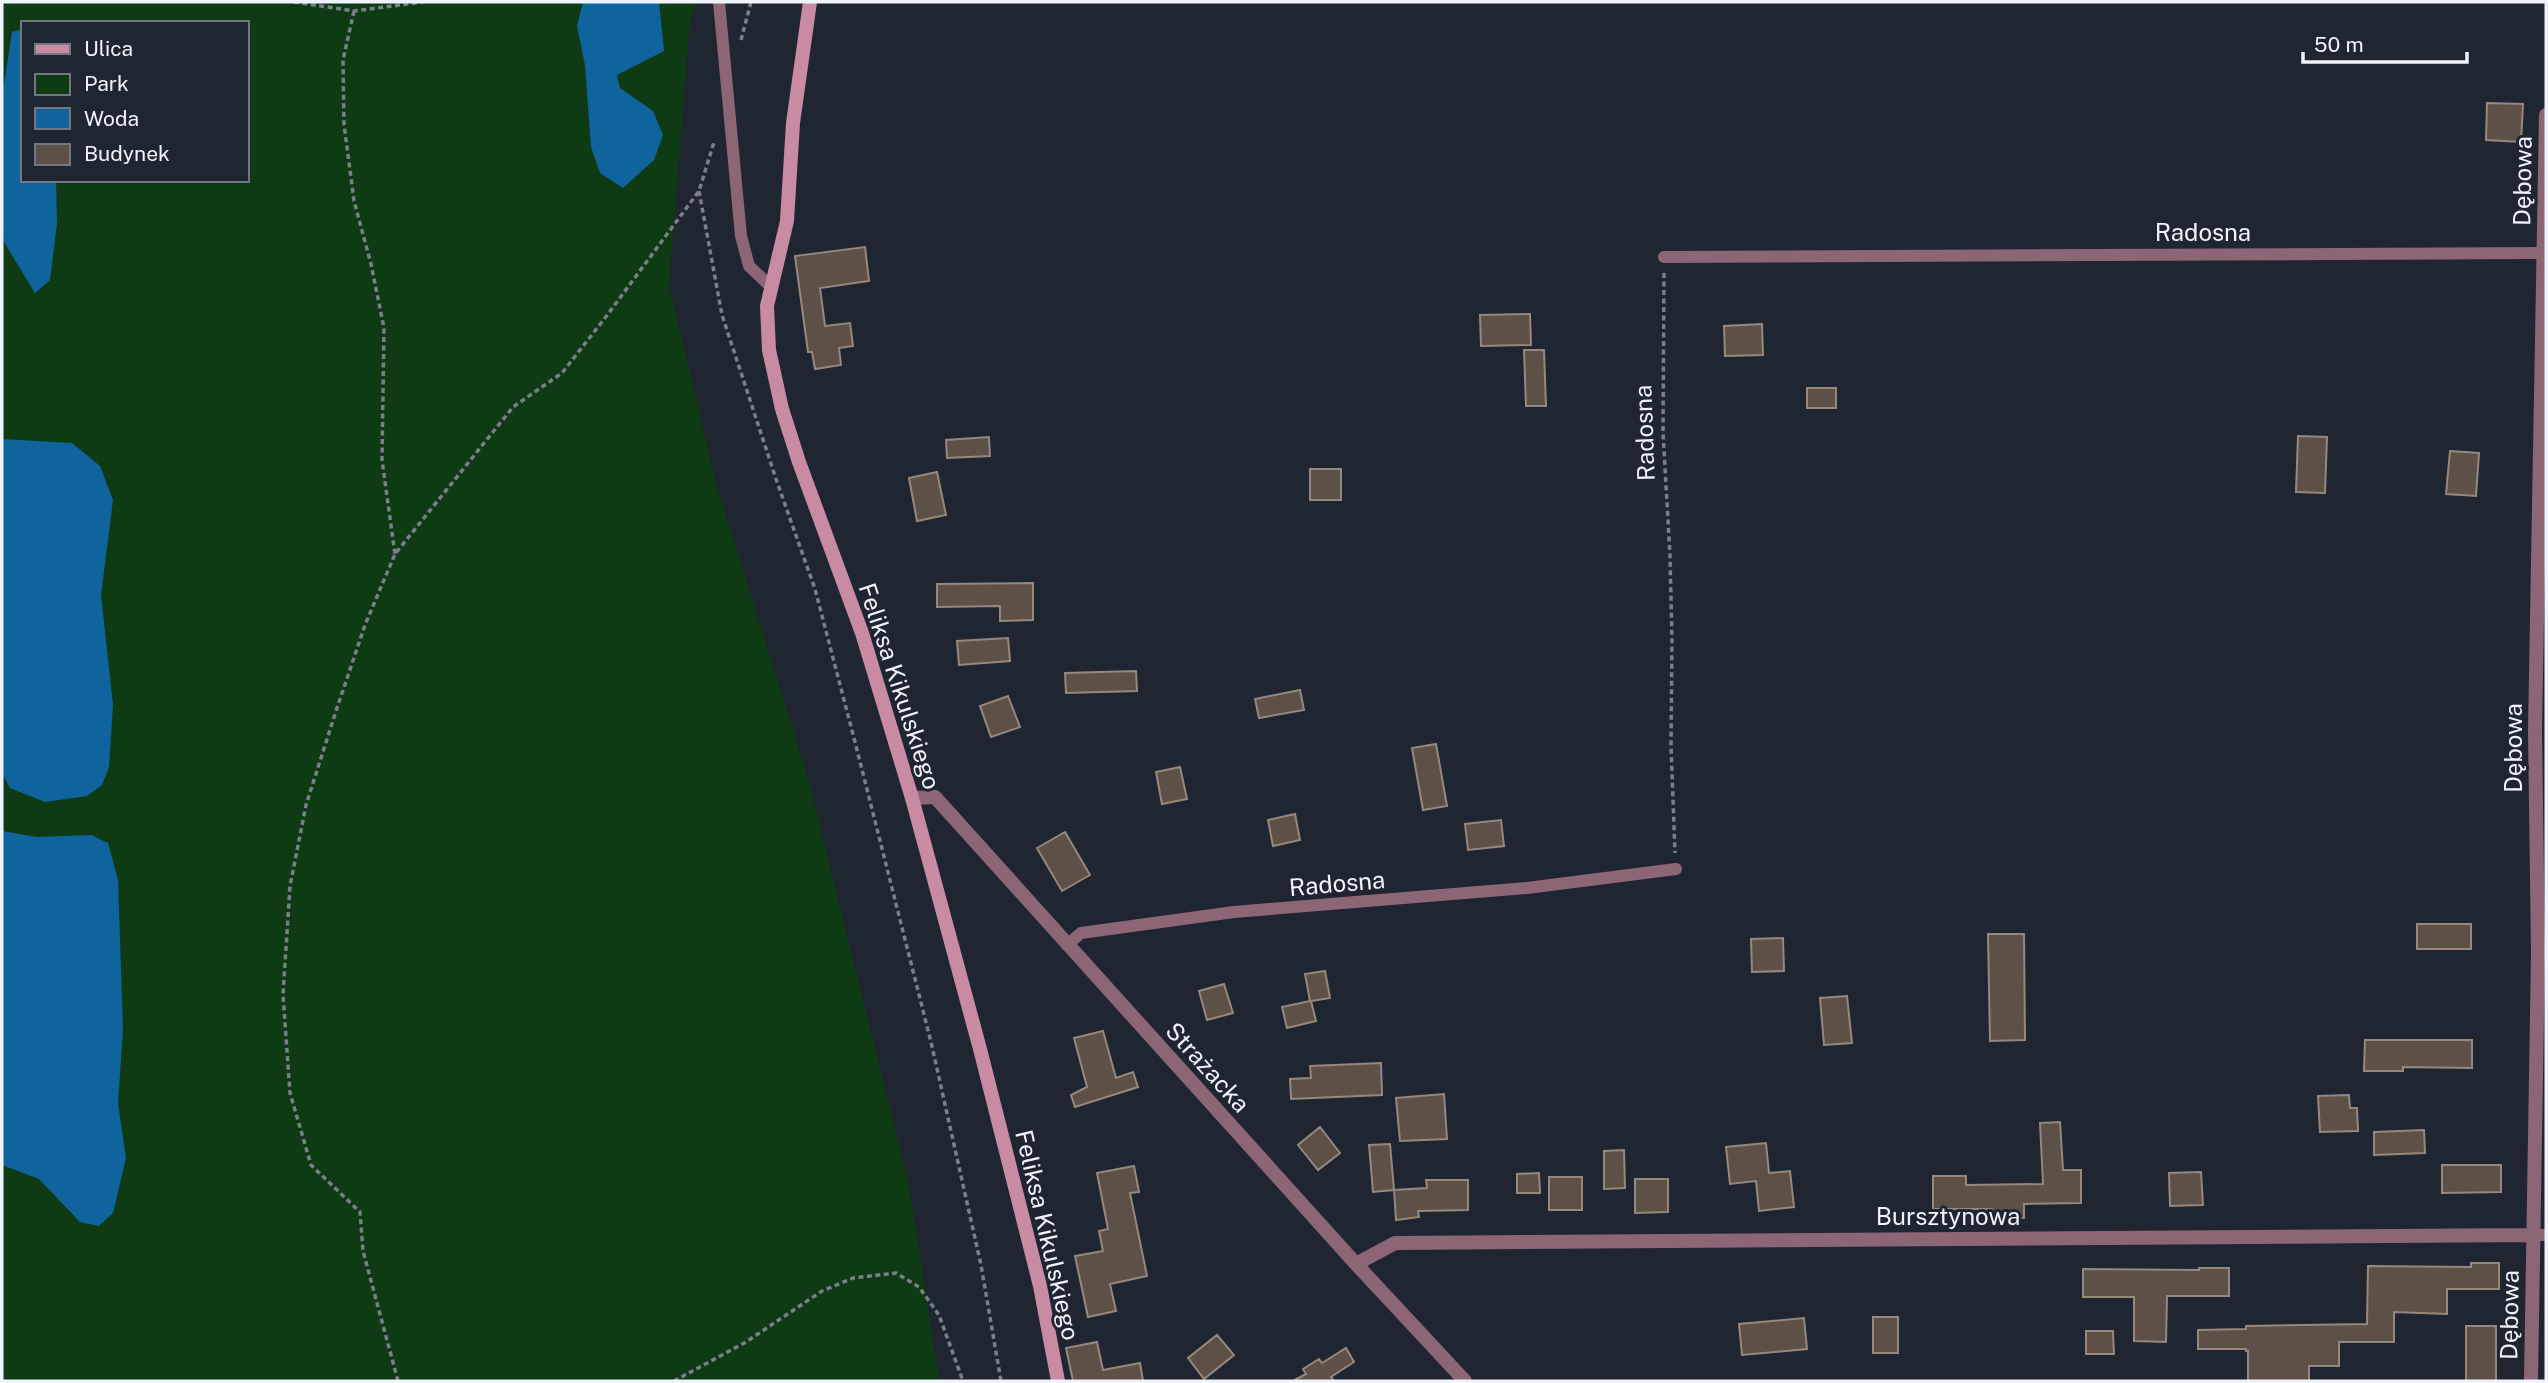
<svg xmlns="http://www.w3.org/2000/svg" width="2548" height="1383" font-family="'Public Sans',sans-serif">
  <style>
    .green { fill: #0f3b14; fill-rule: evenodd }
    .water { fill: #0f649e }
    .building { fill: #5d5047; stroke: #97887e; stroke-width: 2 }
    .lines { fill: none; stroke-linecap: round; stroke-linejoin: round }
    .path { stroke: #7a7f8a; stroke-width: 3.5; stroke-dasharray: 5 3.5; stroke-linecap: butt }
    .service { stroke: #8d6675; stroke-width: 12 }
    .minor { stroke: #8d6675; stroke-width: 14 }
    .secondary { stroke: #c88ba3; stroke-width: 14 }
    .labels { text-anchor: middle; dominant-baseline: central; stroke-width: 6; stroke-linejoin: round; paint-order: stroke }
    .street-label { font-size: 24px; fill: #eff3fb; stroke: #1f2531 }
  </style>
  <rect width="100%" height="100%" fill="#1f2531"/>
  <path class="green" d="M2,2H697L690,21L669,284L716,483L811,788L910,1191L939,1381H2ZM23,23H247V180H23Z"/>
  <path class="water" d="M583,2H659L664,51L617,75L620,88L653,111L663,135L654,160L623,188L600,173L591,147L585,65L577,26Z
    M23,29V180H56L57,223L50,280L35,293L4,242L2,206V97L12,32Z
    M2,439L72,443L100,466L113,500L101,595L113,705L109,767L102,785L87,796L45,802L10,788L2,773Z
    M2,831L36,837L91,835L108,843L118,880L123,1029L118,1103L126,1158L113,1213L99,1226L80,1222L39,1179L2,1165Z"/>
  <path class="building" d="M2487,103L2523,104L2521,142L2486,140Z
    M865,247L869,281L820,288L825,326L850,323L853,346L839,348L841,365L815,369L812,352H808L795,256Z
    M1530,314L1531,345L1481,346L1480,315Z
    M1762,324L1763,355L1725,356L1724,326Z
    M1524,350H1544L1546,406H1526Z
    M1807,388H1836V408H1807Z
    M2298,436L2327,437L2325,493L2296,492Z
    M989,437L990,456L947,458L946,440Z
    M2450,451L2479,453L2476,496L2446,494Z
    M1310,469H1341V500H1310Z
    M937,472L946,515L917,521L909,478Z
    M1033,583V620L1000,621V606L937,607V584Z
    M1008,638L1010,661L959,665L957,641Z
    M1136,671L1137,691L1066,693L1065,673Z
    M1300,690L1304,710L1259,718L1255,699Z
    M1008,696L1020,727L991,737L980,706Z
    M1436,744L1447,806L1423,810L1412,748Z
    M1180,767L1187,799L1162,804L1156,772Z
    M1295,814L1300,840L1273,846L1268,820Z
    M1501,820L1504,846L1468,850L1465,824Z
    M1065,832L1090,875L1062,891L1037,848Z
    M2417,924H2471V949H2417Z
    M1988,934H2024L2025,1040L1990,1041Z
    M1783,938L1784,971L1752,972L1751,939Z
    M1325,971L1330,998L1311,1001L1316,1021L1287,1028L1282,1007L1310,1001L1305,974Z
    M1224,984L1233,1013L1207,1020L1199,991Z
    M1847,996L1852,1043L1824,1045L1820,998Z
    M1103,1031L1116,1078L1133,1072L1138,1087L1075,1107L1071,1095L1087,1087L1074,1038Z
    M2365,1040H2472V1068L2403,1067V1071H2364Z
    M1381,1063L1382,1095L1291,1099L1290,1079L1311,1078L1310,1066Z
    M1444,1094L1447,1139L1400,1141L1396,1098Z
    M2349,1095L2350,1108H2357L2358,1131L2320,1132L2318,1096Z
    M2060,1122L2063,1170H2081V1203L2024,1204V1218L1992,1217V1209H1933V1176H1966V1185L2043,1184L2040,1123Z
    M1320,1127L1340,1153L1318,1170L1298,1145Z
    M2424,1130L2425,1153L2374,1155V1132Z
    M1766,1143L1769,1173L1790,1171L1794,1207L1759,1211L1756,1181L1730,1184L1726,1147Z
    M1390,1144L1394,1190L1373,1192L1369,1145Z
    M1624,1150L1625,1188L1604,1189V1151Z
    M2442,1165H2501V1192L2442,1193Z
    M1134,1166L1139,1192L1130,1193L1147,1276L1110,1284L1116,1311L1088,1317L1075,1256L1103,1251L1099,1231L1108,1229L1097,1173Z
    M2201,1172L2203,1205L2170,1206L2169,1173Z
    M1539,1173L1540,1193H1517V1174Z
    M1549,1177H1582V1210H1549Z
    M1635,1179H1668V1212L1635,1213Z
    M1426,1180H1468V1210L1418,1211L1419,1217L1396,1220L1394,1190L1427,1188Z
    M2471,1263H2499V1289H2447V1314L2394,1312V1342H2339V1366H2309V1381H2248V1351H2246V1349H2198V1330L2246,1329V1326L2367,1324L2368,1266L2471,1267Z
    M2199,1268H2229V1296H2167L2166,1342L2134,1341V1297H2083V1269L2199,1270Z
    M1873,1317H1898V1353H1873Z
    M1804,1318L1807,1349L1742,1355L1739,1324Z
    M2466,1326H2496V1381H2466Z
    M2086,1331H2113L2114,1354H2086Z
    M1217,1335L1234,1355L1204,1379L1188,1358Z
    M1097,1342L1103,1370L1140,1363L1143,1381H1073L1066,1348Z
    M1346,1348L1354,1362L1331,1377L1334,1381H1293L1306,1374L1303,1369L1319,1359L1322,1363Z"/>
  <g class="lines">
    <path class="path" d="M294,2L354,11L423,2
      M354,11L343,60L344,124L354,201L371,264L384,328L382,460L395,554
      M741,40L751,2
      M699,191L722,315L776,479L815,589L855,742L931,1042L981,1265L1001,1381
      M1664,273L1663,432L1670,556L1672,640L1671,746L1675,853
      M398,1381L363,1251L360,1212L311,1165L290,1093L283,995L290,886L306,805L336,711L365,625L395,554L513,407L562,373L605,318L699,191L714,142
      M674,1381L746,1342L822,1291L853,1278L896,1273L919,1287L939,1315L963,1381"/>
    <path class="service" d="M719,2L741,236L749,266L771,287
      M1664,257L2544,253
      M1067,945L1081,933L1234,912L1527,888L1676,869
      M2533,1235H2546"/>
    <path class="minor" d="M912,798L935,797L1356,1264L1465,1381
      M1356,1264L1395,1243L2533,1235
      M2531,1381L2538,953L2535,730L2546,115"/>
    <path class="secondary" d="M810,2L793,123L787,221L767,306L769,350L782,409L799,462L862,633L912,798L980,1049L1040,1286L1058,1381"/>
  </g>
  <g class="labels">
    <g class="street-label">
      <text transform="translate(2522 181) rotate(-89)">Dębowa</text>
      <text x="2203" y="232">Radosna</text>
      <text transform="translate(1644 433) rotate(-92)">Radosna</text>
      <text transform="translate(900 686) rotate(72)">Feliksa Kikulskiego</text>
      <text transform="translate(2513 748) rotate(-90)">Dębowa</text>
      <text transform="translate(1337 883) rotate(-5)">Radosna</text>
      <text transform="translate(1208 1067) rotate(48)">Strażacka</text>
      <text x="1948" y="1216">Bursztynowa</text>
      <text transform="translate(1048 1235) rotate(77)">Feliksa Kikulskiego</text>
      <text transform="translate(2509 1315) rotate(-89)">Dębowa</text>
    </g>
  </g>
  <rect width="2548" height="1383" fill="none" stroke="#eff3fb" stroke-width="7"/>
  <rect x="21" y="21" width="228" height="161" fill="#1f2531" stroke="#727782" stroke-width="2"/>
  <rect x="35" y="44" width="35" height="10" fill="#c88ba3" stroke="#727782" stroke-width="2"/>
  <text x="84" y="56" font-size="21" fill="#eff3fb">Ulica</text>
  <rect x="35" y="74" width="35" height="21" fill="#0f3b14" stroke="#727782" stroke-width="2"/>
  <text x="84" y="91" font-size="21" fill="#eff3fb">Park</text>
  <rect x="35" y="108" width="35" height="21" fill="#0f649e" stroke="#727782" stroke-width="2"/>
  <text x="84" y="126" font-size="21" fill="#eff3fb">Woda</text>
  <rect x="35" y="144" width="35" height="21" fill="#5d5047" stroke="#727782" stroke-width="2"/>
  <text x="84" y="161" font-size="21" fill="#eff3fb">Budynek</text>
  <path d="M2303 52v10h164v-10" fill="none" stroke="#eff3fb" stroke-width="3.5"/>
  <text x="2314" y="52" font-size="21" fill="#eff3fb" stroke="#1f2531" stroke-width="5" paint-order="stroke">50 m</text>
</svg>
